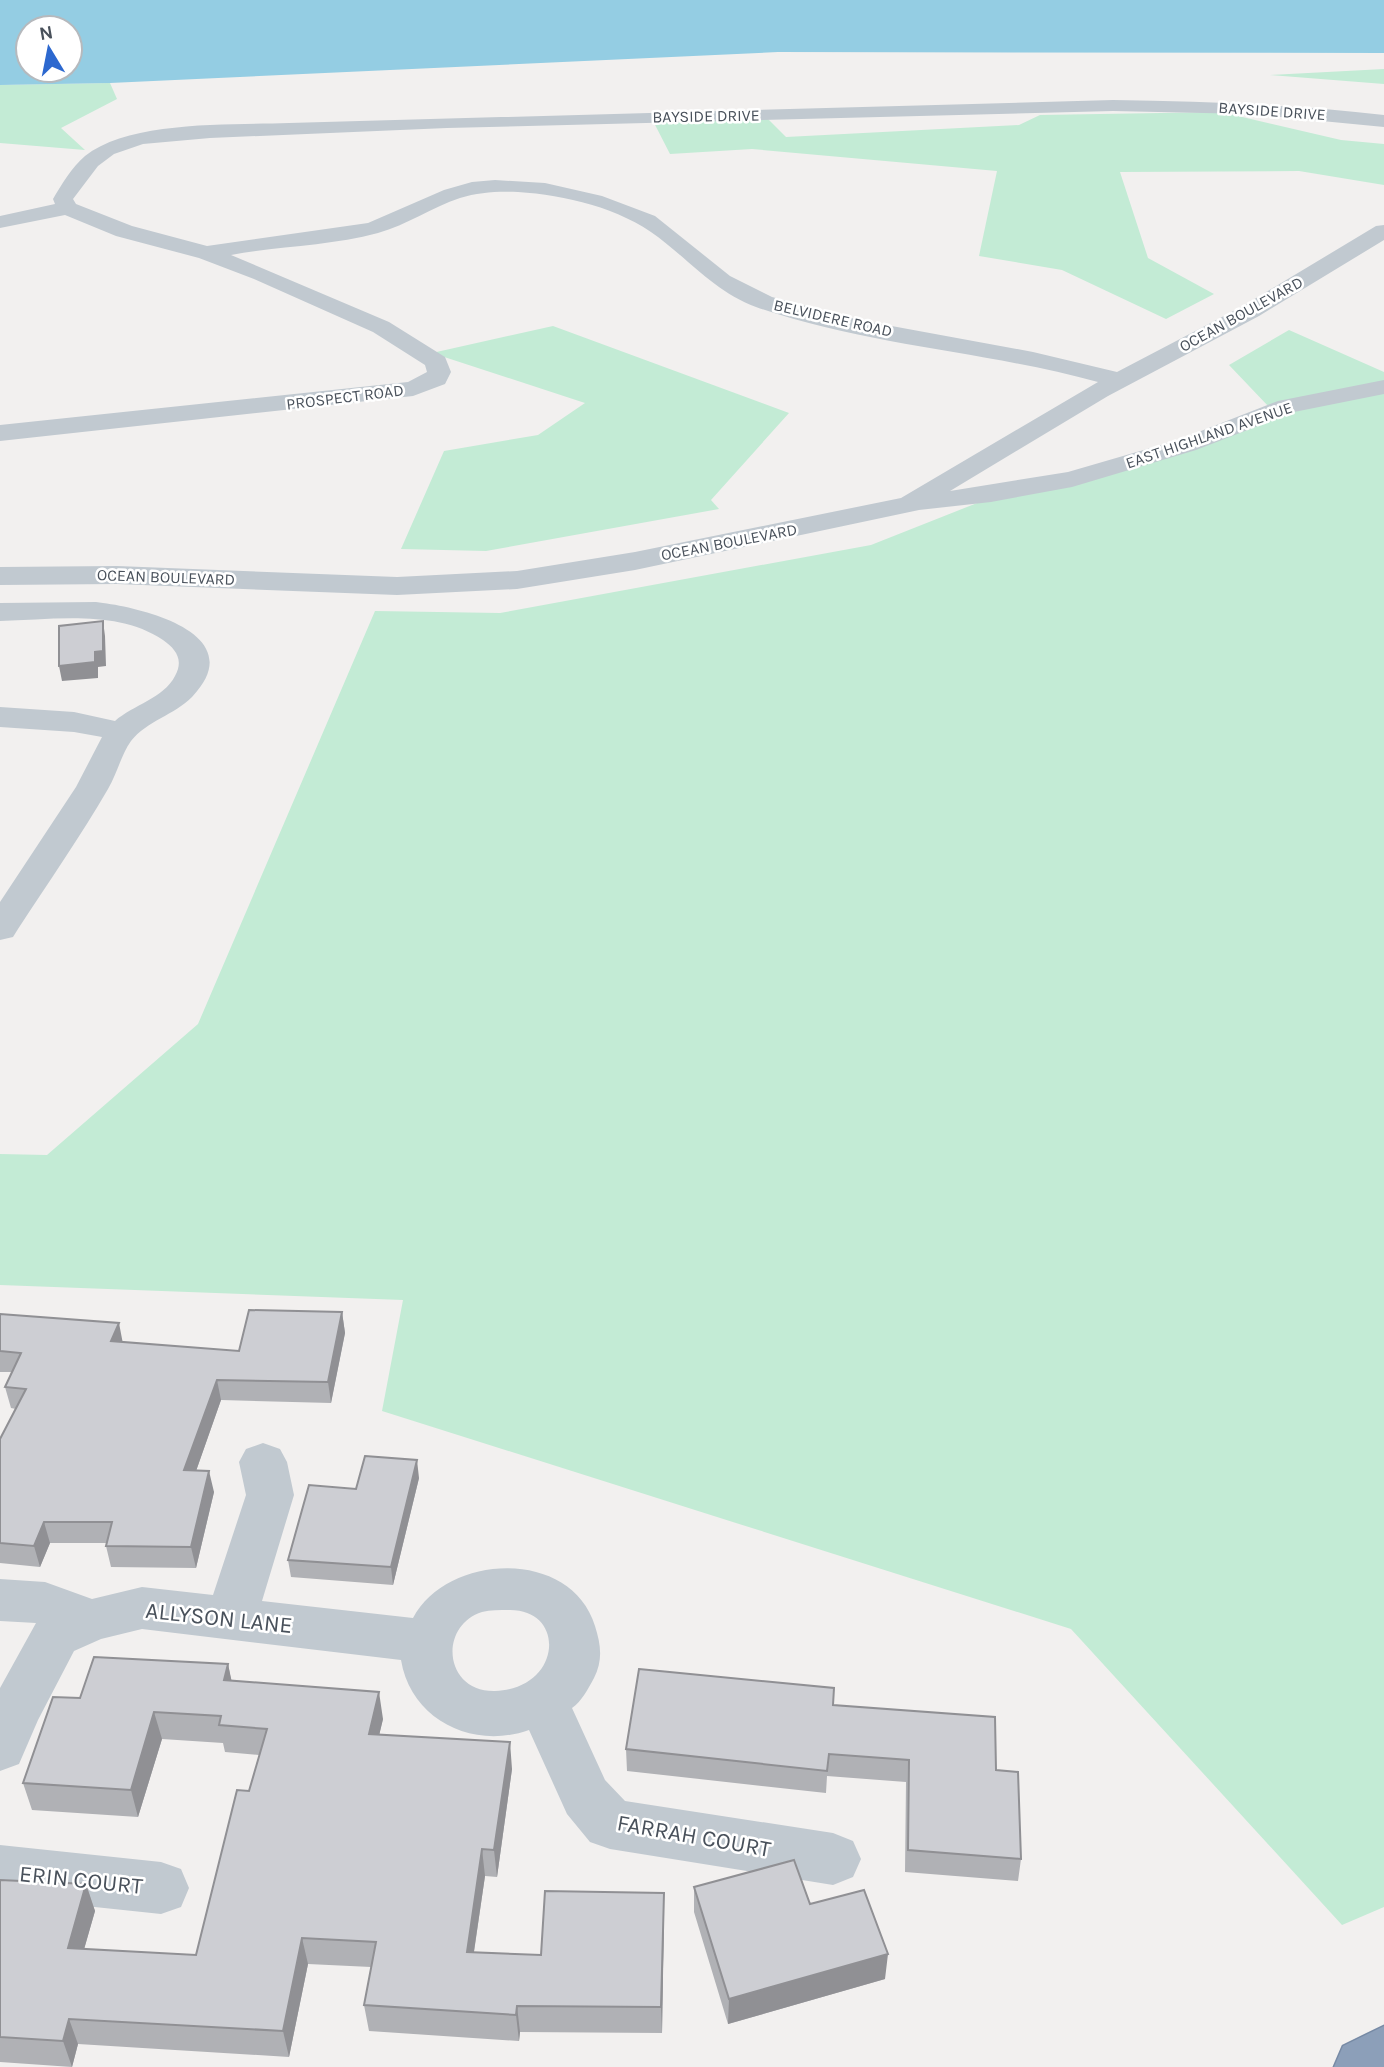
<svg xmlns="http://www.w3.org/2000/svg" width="1384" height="2067" font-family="Karla,sans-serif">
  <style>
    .green { fill: #c3ebd5 }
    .water { fill: #94cde3; fill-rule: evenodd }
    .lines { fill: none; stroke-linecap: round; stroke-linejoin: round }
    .highway-casing { stroke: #778aa5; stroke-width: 3 }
    .minor { fill: #c1c9d0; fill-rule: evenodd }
    .highway { fill: #8c9fb9; fill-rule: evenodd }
    .wall { fill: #b0b1b5 }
    .shaded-wall { fill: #909094 }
    .building { fill: #cdced3; stroke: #909094; stroke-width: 2 }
    .labels { text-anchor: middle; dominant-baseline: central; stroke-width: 5; stroke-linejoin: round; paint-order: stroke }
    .far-street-label { font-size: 16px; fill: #49515b; stroke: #fff }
    .near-street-label { font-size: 23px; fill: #49515b; stroke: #fff }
  </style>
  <rect width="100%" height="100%" fill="#f2f0ef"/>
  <path class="green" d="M1384,69V84L1270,75Z
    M110,83L117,99L61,128L85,150L0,143V85Z
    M1221,112L1341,140L1384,144V185L1299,171L1120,172L1148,258L1214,294L1166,319L1062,270L979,256L997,171L752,149L670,154L651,117L762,113L786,137L1019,125L1040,115Z
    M553,326L789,413L711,500L719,509L486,551L401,549L444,451L538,435L585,403L432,353Z
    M1289,330L1384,372V1907L1342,1925L1071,1629L382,1411L403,1300L0,1285V1154L47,1155L198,1024L375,611L500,613L871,545L1015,488L1120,469L1269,407L1229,365Z"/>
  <path class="water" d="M0,0H1384V53L778,52L110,83L0,85ZM28,28H70V70H28Z"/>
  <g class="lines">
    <defs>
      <path id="highway" d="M1384,2026V2067H1334L1343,2046Z"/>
    </defs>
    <use href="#highway" class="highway-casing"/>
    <path class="minor" d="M1113,100C1204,101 1294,105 1384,115V127L1249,114L1113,111L447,128L210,138L143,144L114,154L98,166L73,199L76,204L132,226L207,246L368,223L444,190L472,182L495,180L545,183L602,196L655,216L730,276L772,297L859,320L1033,352L1117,372L1243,306L1376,226L1384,225V240L1259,316L1108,396L950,491L1068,472L1178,440L1278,401L1384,380V394L1294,412L1196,450L1072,487L991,502L919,510L635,570L517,589L397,595L117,584L0,585V567L117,566L397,577L517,571L635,552L901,498L1098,382C986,351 866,346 756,307C716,292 691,262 658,237C620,208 565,195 518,192C499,191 479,192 460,198C432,207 407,225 378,233C330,246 279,246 231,255L389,322L445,357L451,372L445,384L413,396L0,441V425L408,382L427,372L425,365L373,332L254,279L199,258L116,236L65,215L0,228V216L55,204L53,199C62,184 71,168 85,156C130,120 232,125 289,123Z
      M96,602C140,607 253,633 192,697C174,715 147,721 131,741C121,755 117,774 108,789C80,837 48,883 18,929L13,937L0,940V902L76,787L102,737L74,732L0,727V707L74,712L115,721C133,705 164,698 175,676C184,660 176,649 163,640C117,609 53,620 0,621V603Z
      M263,1443L280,1449L287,1462L294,1495L262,1601L413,1618C448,1553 571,1548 595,1626C601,1645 603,1660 594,1678C588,1689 582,1701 572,1708L605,1780L625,1801L833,1833L853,1841L861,1859L853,1877L833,1885L610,1849L590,1842L567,1814L529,1730C473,1750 411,1720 401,1660L142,1629L101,1639L74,1651L38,1720L19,1764L0,1771V1688L36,1623L0,1621V1579L45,1582L92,1599L142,1587L213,1595L246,1495L239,1462L246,1449ZM509,1610C567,1609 562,1689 495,1691C444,1692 438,1626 482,1612C490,1610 500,1610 509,1610Z
      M0,1845L161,1862L181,1869L189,1888L181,1907L161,1914L0,1897Z"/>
    <use href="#highway" class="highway"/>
  </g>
  <path class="wall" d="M342,1312L345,1333L331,1403L221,1400L196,1471L214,1492L196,1568L111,1567L106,1546L107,1543H50L40,1567L0,1563V1439L16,1409L11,1408L5,1387L12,1372H0V1314L123,1342L239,1351Z
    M419,1478L393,1585L291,1577L288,1560L356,1489Z
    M228,1664L231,1680L383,1719L379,1735L512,1769L497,1877L485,1876L474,1952L541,1955L664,1893L662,2033L520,2032L519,2041L369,2031L364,2005L371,1967L308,1964L289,2057L78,2044L72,2067L0,2062V1880L86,1884L95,1911L84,1949L196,1955L249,1791L259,1755L225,1752L223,1743L162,1739L138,1817L32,1810L23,1783L80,1698Z
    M833,1705L996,1770L1021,1859L1018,1881L905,1872L906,1782L827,1776L826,1793L627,1771L626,1749Z
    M694,1887L810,1904L885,1979L728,2024L694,1912Z"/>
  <path class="shaded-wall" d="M103,621L105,636L106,666L98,667V678L62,681L59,666L95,652Z
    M342,1312L345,1333L331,1403L328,1382Z
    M119,1323L123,1344L111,1341Z
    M217,1380L221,1400L189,1491L184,1470Z
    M417,1460L419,1478L393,1585L391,1567Z
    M209,1471L214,1492L196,1568L191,1547Z
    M44,1522L50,1543L40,1567L34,1546Z
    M228,1664L234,1692L224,1680Z
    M379,1692L383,1719L373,1761L369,1734Z
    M154,1712L162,1739L138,1817L131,1790Z
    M510,1742L512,1769L497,1877L494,1850Z
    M482,1849L485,1876L470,1978L467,1952Z
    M86,1884L95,1911L77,1974L68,1948Z
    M664,1893V1919L662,2033L661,2007Z
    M302,1938L308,1964L289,2057L283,2031Z
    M888,1954L885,1979L728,2024L729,1999Z
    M517,2006L520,2032L519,2041L516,2015Z
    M69,2019L78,2044L72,2067L63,2041Z"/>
  <path class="building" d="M103,621V651L95,652V662L59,666V626Z
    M249,1310L342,1312L328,1382L217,1380L184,1470L209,1471L191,1547L106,1546L112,1522H44L34,1546L0,1543V1439L26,1389L5,1387L21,1353L0,1351V1314L119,1323L111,1341L239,1351Z
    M365,1456L417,1460L391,1567L288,1560L309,1485L356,1489Z
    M94,1657L228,1664L224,1680L379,1692L369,1734L510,1742L494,1850L482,1849L467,1952L541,1955L545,1891L664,1893L661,2007L517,2006L516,2015L364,2005L376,1942L302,1938L283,2031L69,2019L63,2041L0,2037V1880L86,1884L68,1948L196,1955L237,1790L249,1791L267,1729L219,1725L221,1716L154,1712L131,1790L23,1783L53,1697L80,1698Z
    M639,1669L834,1688L833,1705L995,1717L996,1770L1018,1772L1021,1859L908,1850L909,1760L829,1754L827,1771L626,1749Z
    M794,1860L810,1904L864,1890L888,1954L729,1999L694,1887Z"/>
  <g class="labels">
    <g class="far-street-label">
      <text transform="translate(1272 111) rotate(4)">BAYSIDE DRIVE</text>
      <text transform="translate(706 116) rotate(-1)">BAYSIDE DRIVE</text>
      <text transform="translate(1241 314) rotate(-29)">OCEAN BOULEVARD</text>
      <text transform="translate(833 318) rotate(13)">BELVIDERE ROAD</text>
      <text transform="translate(345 397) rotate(-7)">PROSPECT ROAD</text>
      <text transform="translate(1209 435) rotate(-19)">EAST HIGHLAND AVENUE</text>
      <text transform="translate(729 542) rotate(-11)">OCEAN BOULEVARD</text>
      <text transform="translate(166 577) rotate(2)">OCEAN BOULEVARD</text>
    </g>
    <g class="near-street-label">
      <text transform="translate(219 1618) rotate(6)">ALLYSON LANE</text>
      <text transform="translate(694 1836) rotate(10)">FARRAH COURT</text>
      <text transform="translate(81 1880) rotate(6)">ERIN COURT</text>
    </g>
  </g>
  <g transform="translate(49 49) rotate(350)"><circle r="33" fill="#ffffff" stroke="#b6b9bd" stroke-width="2"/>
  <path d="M0-5L12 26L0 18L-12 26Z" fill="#2c68cf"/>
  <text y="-10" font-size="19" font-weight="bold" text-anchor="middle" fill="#49515b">N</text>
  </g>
</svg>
